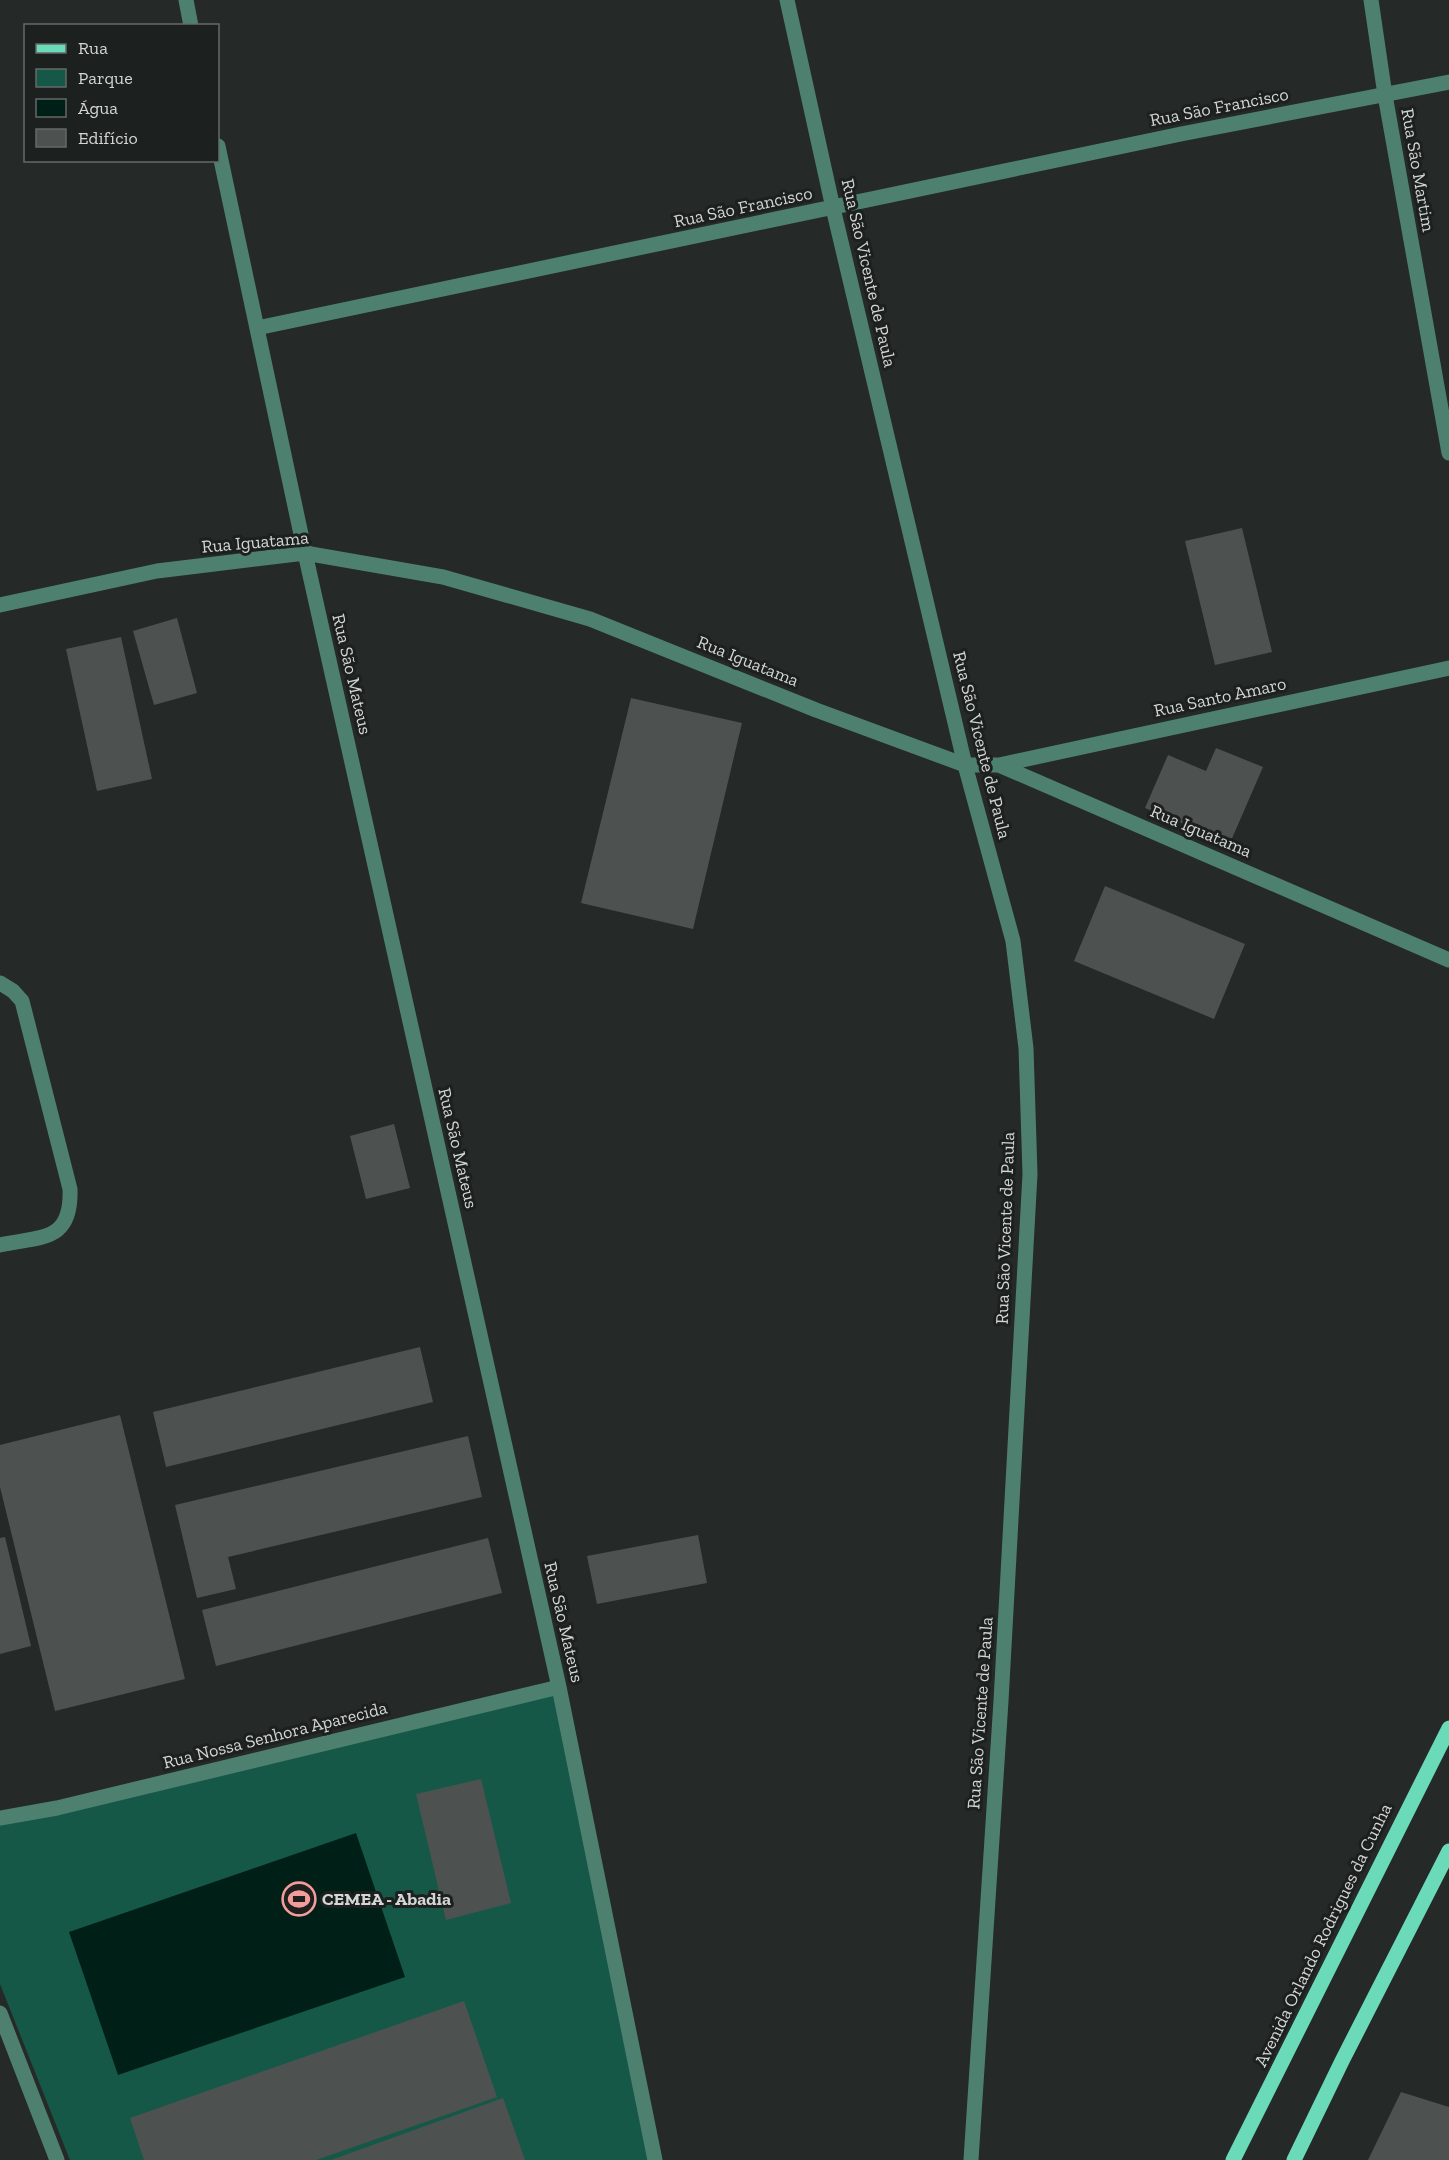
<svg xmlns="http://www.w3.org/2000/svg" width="1449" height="2160" font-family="'Zilla Slab',serif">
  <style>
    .green { fill: #165847 }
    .water { fill: #002017 }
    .building { fill: #4d5250 }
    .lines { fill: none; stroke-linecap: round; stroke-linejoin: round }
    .minor { stroke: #4e8070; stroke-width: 15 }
    .major { stroke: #6adab9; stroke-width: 15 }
    .labels { text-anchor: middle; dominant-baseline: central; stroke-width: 6; stroke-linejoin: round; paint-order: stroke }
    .street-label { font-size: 18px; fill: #d3d6d5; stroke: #1c201e }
    .poi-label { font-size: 18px; font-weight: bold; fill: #d3d6d5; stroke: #1c201e; text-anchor: start }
  </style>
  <rect width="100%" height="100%" fill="#252928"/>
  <path class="green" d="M556,1693L650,2160H70L0,1984V1814Z"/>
  <path class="water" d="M356,1833L405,1977L118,2075L69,1932Z"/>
  <path class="building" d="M1242,528L1272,652L1215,665L1185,541Z
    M177,618L197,693L154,705L133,631Z
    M121,637L152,779L97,791L66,649Z
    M631,698L742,723L693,929L581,903Z
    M1216,748L1263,767L1230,843L1145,808L1168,755L1206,771Z
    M1105,886L1245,944L1214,1019L1074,961Z
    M394,1124L410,1188L366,1199L350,1136Z
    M420,1347L433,1402L166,1467L153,1412Z
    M120,1415L185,1679L55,1711L0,1487V1445Z
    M468,1436L482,1497L228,1557L236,1589L197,1598L175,1505Z
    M698,1535L707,1583L597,1604L587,1556Z
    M5,1537L31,1646L0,1654V1538Z
    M488,1538L502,1593L216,1666L202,1610Z
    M481,1779L511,1903L446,1920L416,1794Z
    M464,2001L497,2097L316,2160H144L130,2118Z
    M1401,2092L1449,2107V2160H1368Z
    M503,2098L525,2160H331Z"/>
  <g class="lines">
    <path class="minor" d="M186,0L191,26
      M787,0L833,208L965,765L1013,941L1026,1048L1030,1174L1001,1701L971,2160
      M1371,0L1385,95L1449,453
      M218,146L305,553L559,1687L655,2160
      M257,328L1181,134L1449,82
      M0,605L157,571L305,553L443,577L590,619L816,710L965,765H999L1449,960
      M999,765L1449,668
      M0,983L13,991L22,1001L70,1189C72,1242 42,1236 0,1245
      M0,1818L57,1808L559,1687
      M0,2013L57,2160"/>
    <path class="major" d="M1233,2160L1449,1728
      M1294,2160L1342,2061L1449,1851"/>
  </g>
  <defs>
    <symbol id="stadium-ring" viewBox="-11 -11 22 22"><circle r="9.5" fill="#1c201e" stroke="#f59b98" stroke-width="1.5"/><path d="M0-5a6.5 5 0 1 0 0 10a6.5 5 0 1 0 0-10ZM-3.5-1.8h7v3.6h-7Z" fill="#f59b98"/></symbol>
  </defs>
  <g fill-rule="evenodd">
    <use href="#stadium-ring" x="280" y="1880" width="38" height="38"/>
  </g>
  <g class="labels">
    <g class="street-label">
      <text transform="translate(1219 107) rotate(-11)">Rua São Francisco</text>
      <text transform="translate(1418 170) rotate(80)">Rua São Martim</text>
      <text transform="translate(743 207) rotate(-12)">Rua São Francisco</text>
      <text transform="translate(869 273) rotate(77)">Rua São Vicente de Paula</text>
      <text transform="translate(255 542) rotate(-5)">Rua Iguatama</text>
      <text transform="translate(748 661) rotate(22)">Rua Iguatama</text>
      <text transform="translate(352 674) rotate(77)">Rua São Mateus</text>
      <text transform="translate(1220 697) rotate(-12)">Rua Santo Amaro</text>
      <text transform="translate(982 745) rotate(76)">Rua São Vicente de Paula</text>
      <text transform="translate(1201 831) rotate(23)">Rua Iguatama</text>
      <text transform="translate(458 1148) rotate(77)">Rua São Mateus</text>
      <text transform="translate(1005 1228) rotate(-88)">Rua São Vicente de Paula</text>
      <text transform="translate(564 1622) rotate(77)">Rua São Mateus</text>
      <text transform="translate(980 1713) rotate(-86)">Rua São Vicente de Paula</text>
      <text transform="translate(275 1735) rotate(-14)">Rua Nossa Senhora Aparecida</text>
      <text transform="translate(1323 1935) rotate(-64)">Avenida Orlando Rodrigues da Cunha</text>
    </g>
    <g class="poi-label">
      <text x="322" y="1899">CEMEA - Abadia</text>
    </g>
  </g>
  <rect x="24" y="24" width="195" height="138" fill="#1c201e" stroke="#656967" stroke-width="1.5"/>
  <rect x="36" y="44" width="30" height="9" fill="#6adab9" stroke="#656967" stroke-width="1.5"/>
  <text x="78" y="54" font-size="18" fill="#d3d6d5">Rua</text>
  <rect x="36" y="69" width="30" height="18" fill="#165847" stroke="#656967" stroke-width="1.5"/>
  <text x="78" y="84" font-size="18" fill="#d3d6d5">Parque</text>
  <rect x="36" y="99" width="30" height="18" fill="#002017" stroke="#656967" stroke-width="1.5"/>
  <text x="78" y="114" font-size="18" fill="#d3d6d5">Água</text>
  <rect x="36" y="129" width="30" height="18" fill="#4d5250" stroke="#656967" stroke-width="1.5"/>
  <text x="78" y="144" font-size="18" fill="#d3d6d5">Edifício</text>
</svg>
